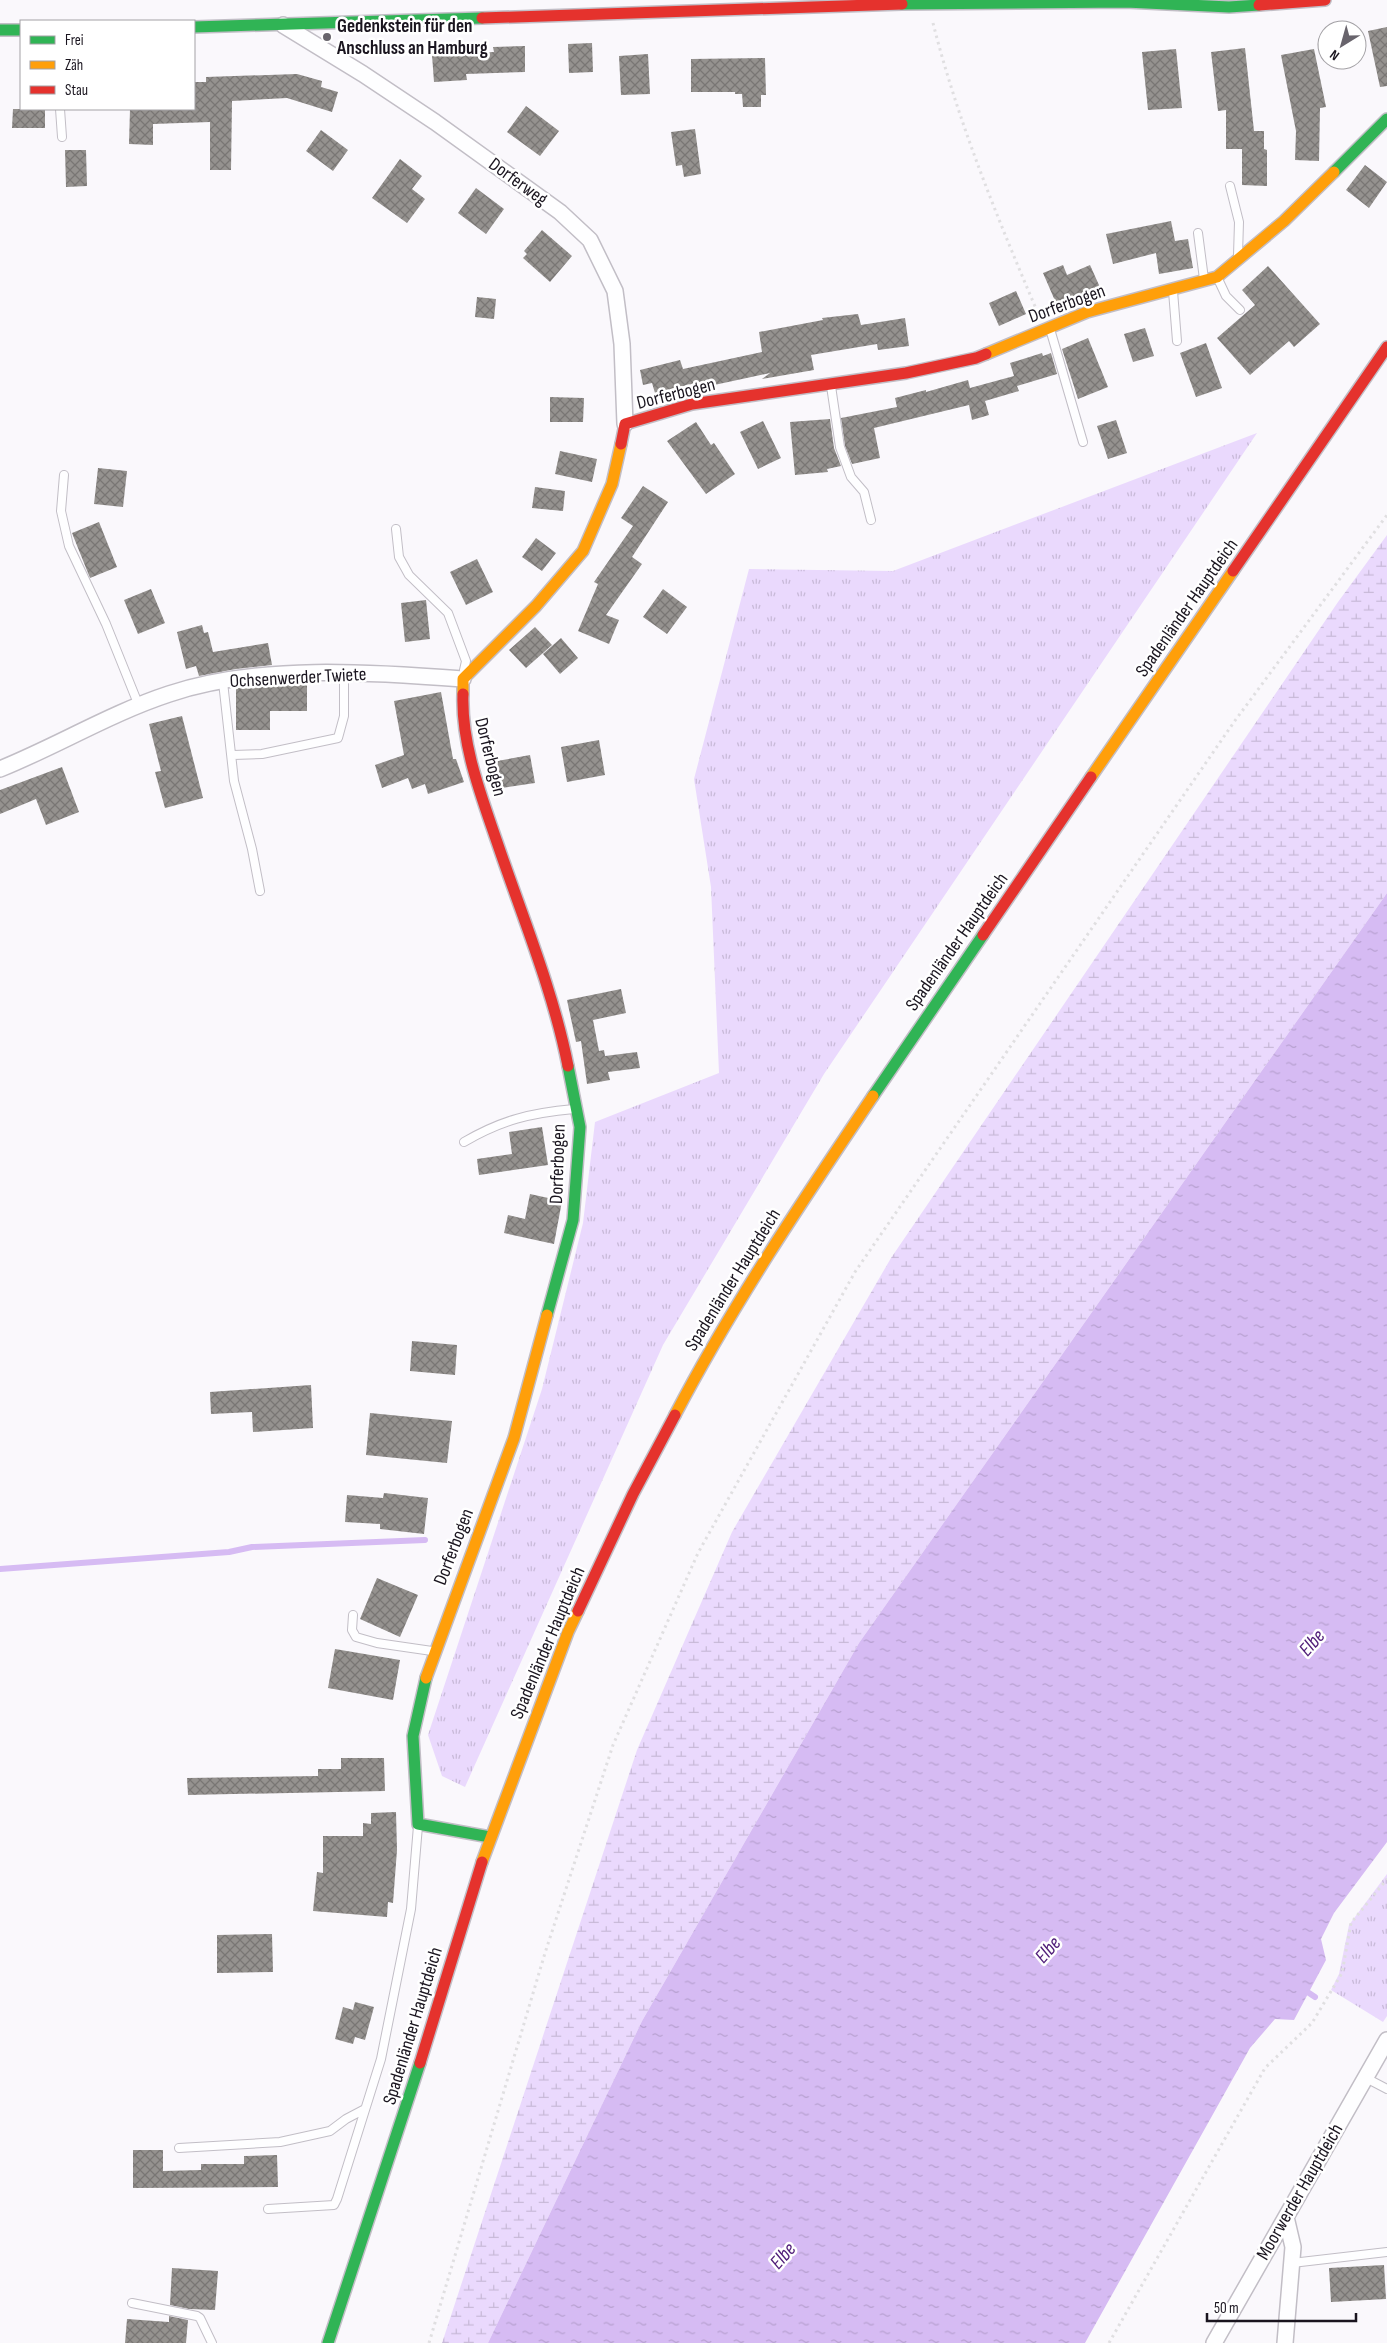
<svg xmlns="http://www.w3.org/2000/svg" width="1387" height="2343" font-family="'Sofia Sans Condensed',sans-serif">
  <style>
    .grass { fill: url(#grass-tufts) }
    .wetland { fill: url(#wetland-marsh) }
    .water { fill: url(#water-ripples) }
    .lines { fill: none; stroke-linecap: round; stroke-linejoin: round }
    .stream { stroke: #d6bbf3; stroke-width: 6 }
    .building { fill: url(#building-cross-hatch) }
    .lane-casing { stroke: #c2bec6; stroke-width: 10 }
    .street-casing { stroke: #c2bec6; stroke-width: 18 }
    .fast-casing { stroke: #c2bec6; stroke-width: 14 }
    .slow-casing { stroke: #c2bec6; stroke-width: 14 }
    .jam-casing { stroke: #c2bec6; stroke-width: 14 }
    .path { stroke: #e0dfe1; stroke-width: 3; stroke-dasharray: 2.5 4; stroke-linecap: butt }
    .lane { stroke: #fefeff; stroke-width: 8 }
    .street { stroke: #fefeff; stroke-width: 15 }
    .fast { stroke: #30b455; stroke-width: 11 }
    .slow { stroke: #ff9f0a; stroke-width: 11 }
    .jam { stroke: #e5322d; stroke-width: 11 }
    .poi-dot { fill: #68646c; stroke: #fff; stroke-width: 2 }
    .labels { text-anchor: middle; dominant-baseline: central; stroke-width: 5; stroke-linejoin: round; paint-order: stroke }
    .poi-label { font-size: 19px; font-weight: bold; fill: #1a151f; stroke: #fff; text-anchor: start }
    .street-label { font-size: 19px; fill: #1a151f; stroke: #fff }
    .water-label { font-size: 20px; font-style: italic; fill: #52207a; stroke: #fff }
  </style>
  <defs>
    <pattern id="grass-tufts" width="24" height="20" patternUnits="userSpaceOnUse" patternTransform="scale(1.25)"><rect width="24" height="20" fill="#ead9fd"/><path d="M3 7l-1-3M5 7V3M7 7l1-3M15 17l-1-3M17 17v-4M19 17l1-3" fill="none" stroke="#c8b9d8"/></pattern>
    <pattern id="wetland-marsh" width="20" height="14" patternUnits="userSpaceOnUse" patternTransform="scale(1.25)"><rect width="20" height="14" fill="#ead9fd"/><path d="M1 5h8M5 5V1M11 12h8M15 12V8" fill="none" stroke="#c8b9d8"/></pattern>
    <pattern id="water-ripples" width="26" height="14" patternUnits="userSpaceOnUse" patternTransform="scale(1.25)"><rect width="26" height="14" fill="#d6bbf3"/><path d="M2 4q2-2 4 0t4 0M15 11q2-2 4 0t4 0" fill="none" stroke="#b7a0d0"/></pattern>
    <pattern id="building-cross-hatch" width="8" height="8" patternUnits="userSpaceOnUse" patternTransform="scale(1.25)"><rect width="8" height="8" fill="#95928f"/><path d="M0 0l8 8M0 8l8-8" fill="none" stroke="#797674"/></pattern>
  </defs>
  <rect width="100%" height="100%" fill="#faf8fc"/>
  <path class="grass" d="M1257,433L824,1074L663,1345L465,1787L442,1776L428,1735L542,1389L583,1223L595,1122L719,1073L711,887L694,779L749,569L893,571Z
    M1387,1874V2016L1383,2022L1331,1990L1339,1974L1349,1925Z"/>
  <path class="wetland" d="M1387,535V893L859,1643L642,2021L488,2343H442L637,1750L732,1532L891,1258L1338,602Z"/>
  <path class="water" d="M1387,893V1842L1334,1913L1321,1939L1326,1960L1294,2020L1275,2019L1250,2048L1085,2343H488L642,2021L859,1643Z"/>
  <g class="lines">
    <path class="stream" d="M0,1569L229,1552L252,1547L425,1540
      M1309,1993L1315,1997"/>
  </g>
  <path class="building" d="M1387,27V86L1380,87L1368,31Z
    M592,43L593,72L569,73L568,44Z
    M525,46V72L466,74L467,80L434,82L432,55L494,52L493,47Z
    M1245,48L1254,131H1264V149L1267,150V186L1242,185V149H1226V110L1218,111L1211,52Z
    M1176,49L1182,108L1148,110L1142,52Z
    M1314,49L1326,107L1320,108L1319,161L1295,160L1296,131L1281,55Z
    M648,54L650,94L621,95L619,56Z
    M765,58L766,95H761V107H743L742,94H735V92H691V59Z
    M297,74L322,81L321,87L338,92L332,112L287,98L232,101L231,170H210V122L153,124V145L129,144L130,109H194V82H206V77Z
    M526,106L559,131L540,156L507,132Z
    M13,109H45V128H12Z
    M695,129L701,174L684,177L682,165L676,166L671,132Z
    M321,130L348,150L333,171L306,151Z
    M65,150H86L87,186L66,187Z
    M400,159L422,176L412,189L425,199L407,223L372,198Z
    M1365,165L1387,182L1369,208L1346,190Z
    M476,188L504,209L486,234L458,213Z
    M1171,221L1175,241L1188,239L1193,268L1159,274L1156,253L1113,264L1106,234Z
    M542,230L572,256L550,282L523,258L527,254L524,251Z
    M1063,265L1067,275L1090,265L1103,294L1059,310L1043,273Z
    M1268,266L1320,324L1294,347L1289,341L1250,375L1217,338L1255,305L1242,290Z
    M1016,291L1026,314L999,326L989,303Z
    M477,297L496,299L494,319L475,317Z
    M858,314L861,325L905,318L909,346L878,350L877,344L811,355L814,370L762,379L770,373L705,387L704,381L655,393L652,383L643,385L640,370L680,360L683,369L762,352L759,332L823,320L822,318Z
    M1145,328L1154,356L1133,362L1124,334Z
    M1088,338L1108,387L1078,399L1062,349Z
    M1206,343L1222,388L1196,397L1180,353Z
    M1042,353L1043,356L1051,353L1057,374L1017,386L1019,391L985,401L989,415L972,420L969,405L874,428L880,458L852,464L845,446L841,418L897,407L895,398L926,390V392L968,380L970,388L1014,376L1010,363Z
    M550,397L584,398L583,422H550Z
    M830,419L834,448L841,466L827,469L828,472L795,475L790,422Z
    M1116,420L1127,453L1108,459L1097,426Z
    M763,421L781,458L758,469L740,432Z
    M696,422L711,445L714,443L735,474L706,494L667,441Z
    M560,451L597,459L592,482L555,474Z
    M98,468L127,471L123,507L94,504Z
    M643,486L668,502L632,557L642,564L606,615L619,620L609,644L578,631L598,584L594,582L633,526L621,518Z
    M535,487L565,491L563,511L532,508Z
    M99,522L117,567L90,578L72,533Z
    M536,538L556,553L542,571L522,557Z
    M477,559L493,592L466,605L450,572Z
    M151,589L165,623L138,634L124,600Z
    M663,589L687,607L667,634L643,617Z
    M426,600L430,639L405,642L401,603Z
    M202,625L204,633L208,632L213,652L268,643L272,665L236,669L199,676L196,666L186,669L177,632Z
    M535,627L552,645L526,668L509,650Z
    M561,638L578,658L560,674L543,654Z
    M274,684L307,685V711H270V730H236V688Z
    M441,692L453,759H456L464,782L428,794L425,784L412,789L408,778L382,788L375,765L404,755L394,701Z
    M182,716L203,798L165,808L155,772L161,771L149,724Z
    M599,740L605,775L567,782L561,747Z
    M530,755L535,783L502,788L497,761Z
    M62,767L79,812L46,825L36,799L0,814V790Z
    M621,989L626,1013L593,1020L599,1051L604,1050L605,1056L637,1052L640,1068L608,1072L610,1080L587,1084L581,1041L576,1042L567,1000Z
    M542,1127L548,1165L479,1175L477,1159L512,1154L509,1132Z
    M530,1194L562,1201L554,1244L504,1233L508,1215L525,1219Z
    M412,1341L457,1345L455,1375L410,1371Z
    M311,1385L313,1428L253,1432L252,1412L211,1414L210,1392Z
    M370,1413L452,1421L447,1463L366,1455Z
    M384,1493L428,1498L424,1534L380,1529V1524L345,1522L347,1495L383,1498Z
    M377,1578L418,1595L400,1637L360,1619Z
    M335,1649L400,1660L393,1700L328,1688Z
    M341,1758H384L385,1791L188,1795L187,1778L318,1776V1769H341Z
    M396,1812L397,1850L393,1903L388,1902L387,1917L313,1911L317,1872L323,1873V1836H363V1823L371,1824V1813Z
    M272,1934L273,1972L217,1973V1935Z
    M355,2002L374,2007L365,2040L355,2037L353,2044L335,2039L343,2007L353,2010Z
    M133,2150H163V2171L201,2170V2164H244V2156L277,2155L278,2187L133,2188Z
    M1384,2265L1386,2299L1331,2302L1329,2268Z
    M172,2268L218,2271L215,2310L189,2309L170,2305Z
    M169,2316L188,2320L186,2343H125L127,2319L169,2322Z"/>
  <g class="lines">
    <defs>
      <path id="lane" d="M60,109L62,137
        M1230,186L1239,222L1238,255
        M1198,233L1204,279
        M1218,279L1226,296L1240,310
        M1173,291L1177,341
        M1050,329L1083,442
        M831,386L840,447L851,477L864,492L871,520
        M64,475L61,511L69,546L106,624L139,706
        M396,529L399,557L409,575L448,613L466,661L464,670
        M223,682L234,781L252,849L260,891
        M233,755L262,754L338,738L344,716V674
        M464,1142C502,1120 530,1113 574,1109
        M353,1615L352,1630L356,1637L377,1643L432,1651
        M1366,2078L1387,2089
        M179,2148L280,2142L330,2131L346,2119L365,2109
        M268,2209L334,2205L337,2199L381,2059L411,1909L418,1826
        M1292,2263L1387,2252
        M132,2303L197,2316L200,2318L212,2343"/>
      <path id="street" d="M283,25L363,74L435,122L560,212L590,240L615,291L622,344L625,424
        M0,769C57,746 111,713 169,694C258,664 370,672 463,679
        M1214,2343L1387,2040
        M1285,2343L1293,2247L1286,2217"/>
      <path id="fast" d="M902,4L1126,2L1229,7L1259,5
        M194,27L482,18
        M0,30H21
        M1334,172L1387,119
        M873,1096L983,935
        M547,1315L573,1220L580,1127L568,1066
        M426,1678L413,1736L418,1824L490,1837
        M328,2343L420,2063"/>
      <path id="slow" d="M986,354L1087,312L1217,277L1284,221L1334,172
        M463,694V679L536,606L583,551L612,484L621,444
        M1091,777L1233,571
        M675,1415C733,1304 803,1200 873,1096
        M426,1678L514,1438L547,1315
        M482,1862L568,1632L578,1611"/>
      <path id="jam" d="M1259,5L1325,0
        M482,18L902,4
        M621,444L625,424L692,404L906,373L976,358L986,354
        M1233,571L1387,347
        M463,694C461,744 481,795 497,842C522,916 553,990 568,1066
        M983,935L1091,777
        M578,1611L633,1494L675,1415
        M420,2063L482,1862"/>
    </defs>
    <use href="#lane" class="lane-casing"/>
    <use href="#street" class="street-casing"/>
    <use href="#fast" class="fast-casing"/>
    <use href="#slow" class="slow-casing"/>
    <use href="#jam" class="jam-casing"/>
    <path class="path" d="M933,23C958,122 997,217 1037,311
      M429,2343L545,1953L613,1745L698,1553L855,1272L1234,722L1387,515
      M1109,2343L1265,2068L1312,2023L1342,1973L1351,1923L1387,1879"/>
    <use href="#lane" class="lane"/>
    <use href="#street" class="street"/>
    <use href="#fast" class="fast"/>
    <use href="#slow" class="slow"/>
    <use href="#jam" class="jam"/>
  </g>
  <circle class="poi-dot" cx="327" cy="37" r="5"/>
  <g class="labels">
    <g class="poi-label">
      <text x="337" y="26">Gedenkstein für den<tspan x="337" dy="22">Anschluss an Hamburg</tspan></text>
    </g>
    <g class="street-label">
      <text transform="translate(518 182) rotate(36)">Dorferweg</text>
      <text transform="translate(1067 304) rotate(-20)">Dorferbogen</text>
      <text transform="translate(676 394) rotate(-14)">Dorferbogen</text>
      <text transform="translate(1187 608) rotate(-55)">Spadenländer Hauptdeich</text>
      <text transform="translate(298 678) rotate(-3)">Ochsenwerder Twiete</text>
      <text transform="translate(490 757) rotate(76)">Dorferbogen</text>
      <text transform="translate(957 942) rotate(-55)">Spadenländer Hauptdeich</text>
      <text transform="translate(558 1164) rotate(-88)">Dorferbogen</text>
      <text transform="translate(733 1280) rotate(-58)">Spadenländer Hauptdeich</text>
      <text transform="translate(454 1547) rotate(-69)">Dorferbogen</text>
      <text transform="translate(548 1643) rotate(-67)">Spadenländer Hauptdeich</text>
      <text transform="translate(413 2026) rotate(-73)">Spadenländer Hauptdeich</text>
      <text transform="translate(1300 2192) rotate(-60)">Moorwerder Hauptdeich</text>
    </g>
    <g class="water-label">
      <text transform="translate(1312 1643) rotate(-49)">Elbe</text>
      <text transform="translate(1048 1950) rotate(-49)">Elbe</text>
      <text transform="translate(783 2256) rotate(-49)">Elbe</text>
    </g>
  </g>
  <rect x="20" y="20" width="175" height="90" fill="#ffffff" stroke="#a3a1a5"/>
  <rect x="30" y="36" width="25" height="8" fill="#30b455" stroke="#a3a1a5"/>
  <text x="65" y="45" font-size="15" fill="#1a151f">Frei</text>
  <rect x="30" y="61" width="25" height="8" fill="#ff9f0a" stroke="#a3a1a5"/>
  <text x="65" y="70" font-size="15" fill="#1a151f">Zäh</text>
  <rect x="30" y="86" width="25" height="8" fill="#e5322d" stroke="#a3a1a5"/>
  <text x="65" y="95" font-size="15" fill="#1a151f">Stau</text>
  <g transform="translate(1342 45) rotate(217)"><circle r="24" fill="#ffffff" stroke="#a3a1a5"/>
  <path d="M0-4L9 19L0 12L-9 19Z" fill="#68646c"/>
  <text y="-8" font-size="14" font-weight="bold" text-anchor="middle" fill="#1a151f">N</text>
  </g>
  <path d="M1207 2313v8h149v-8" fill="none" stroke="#1a151f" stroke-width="2.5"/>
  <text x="1214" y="2313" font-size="15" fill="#1a151f" stroke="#ffffff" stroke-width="4" paint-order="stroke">50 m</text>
</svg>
